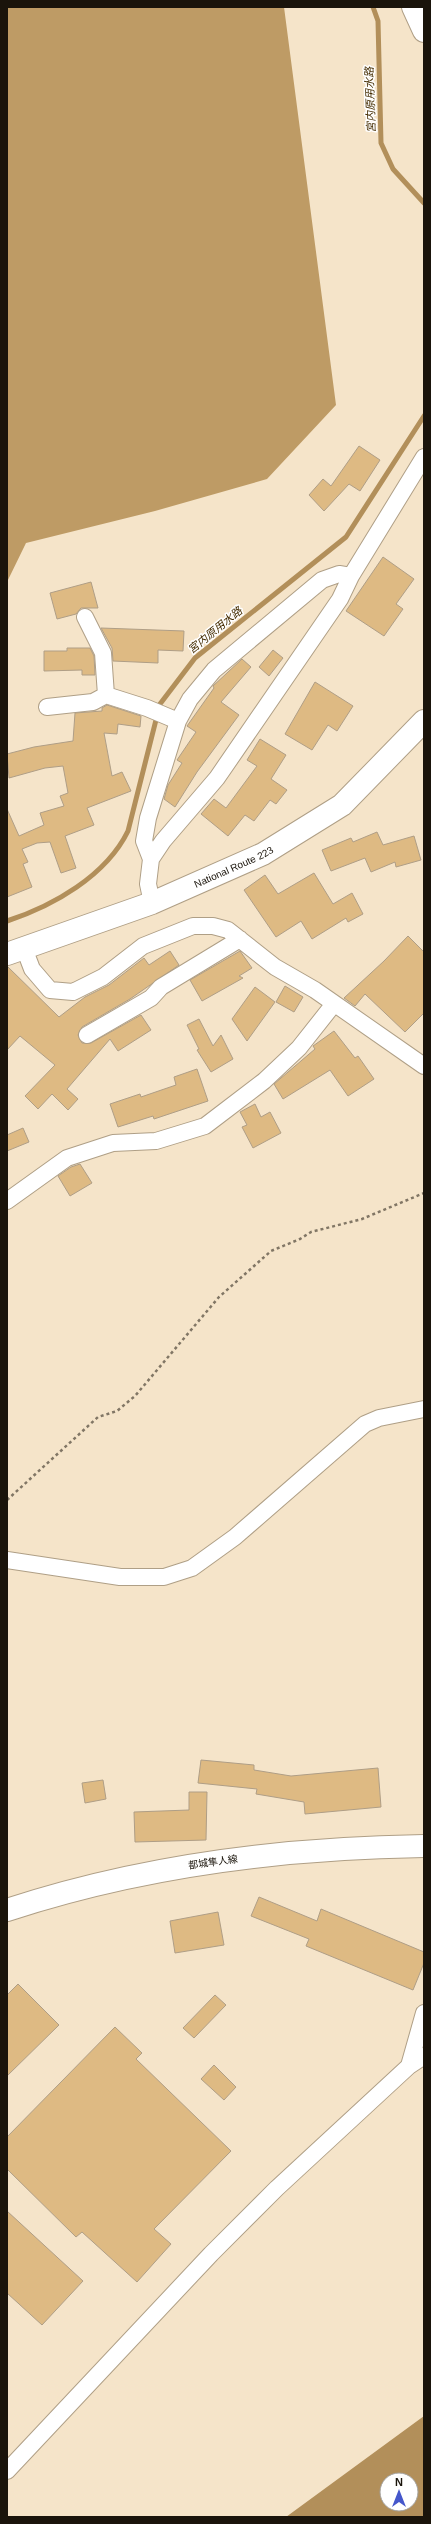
<svg xmlns="http://www.w3.org/2000/svg" width="431" height="2524" font-family="Arial,'Noto Sans JP',sans-serif">
  <style>
    .forest { fill: #be9b65 }
    .water { fill: #b28f5a; fill-rule: evenodd }
    .lines { fill: none; stroke-linecap: round; stroke-linejoin: round }
    .stream { stroke: #b28f5a; stroke-width: 5 }
    .building { fill: #deba83; stroke: #af9e86 }
    .street-casing { stroke: #af9f86; stroke-width: 18 }
    .primary-casing { stroke: #af9f86; stroke-width: 24 }
    .highway-casing { stroke: #af9f86; stroke-width: 24 }
    .path { stroke: #817665; stroke-width: 2.5; stroke-dasharray: 3 3; stroke-linecap: butt }
    .street { stroke: #fff; stroke-width: 16 }
    .primary { stroke: #fff; stroke-width: 22 }
    .highway { stroke: #fff; stroke-width: 22 }
    .labels { text-anchor: middle; dominant-baseline: central; stroke-width: 3; stroke-linejoin: round; paint-order: stroke }
    .street-label { font-size: 10px; fill: #1a140b; stroke: #fff }
    .water-label { font-size: 11px; font-style: italic; fill: #442c00; stroke: #fff }
  </style>
  <rect width="100%" height="100%" fill="#f5e4c9"/>
  <path class="forest" d="M7,7H284L336,405L267,479L155,511L26,543L7,582Z"/>
  <path class="water" d="M424,2416V2517H286ZM387,2480H411V2504H387Z"/>
  <g class="lines">
    <path class="stream" d="M373,7L378,21L381,143L393,169L424,203
      M7,921C53,906 106,876 128,831L160,704L195,658L346,537L424,416"/>
  </g>
  <path class="building" d="M359,446L380,460L360,491L349,484L324,511L309,495L323,479L331,486Z
    M383,557L414,579L396,604L403,609L384,636L346,611Z
    M91,582L98,608H81L76,614L57,619L50,593Z
    M101,628L184,631L183,651L158,650V663L113,661L112,648Z
    M67,648H90L94,656L95,675H82V670L44,671V651H67Z
    M273,650L283,658L269,676L259,667Z
    M242,659L251,667L221,702L239,715L197,772L175,807L164,799L168,785L182,763L177,760L196,732L187,726L214,688L213,686Z
    M315,682L353,706L337,731L328,725L312,750L285,734Z
    M107,705L141,716L140,727L118,724L117,734L104,733L112,776L122,772L131,791L87,808L94,825L65,836L76,868L61,873L50,842L37,843L22,849L28,862L23,864L32,887L7,897V809L19,836L44,825L40,813L64,806L60,796L68,793L63,766L45,768L9,778L7,754L34,747L73,741L75,713L102,711V708Z
    M260,739L286,755L271,779L287,790L276,804L270,800L254,821L245,815L228,836L201,814L214,799L226,808L257,766L247,760Z
    M377,832L383,845L414,836L421,860L396,867L395,862L371,872L365,858L331,871L322,850L351,838L353,842Z
    M314,873L333,904L352,893L363,914L348,922L346,918L312,939L301,921L276,937L244,890L265,875L278,894Z
    M408,936L424,952V1013L405,1032L365,994L355,1006L344,998L384,961Z
    M170,951L179,965L130,999L82,1027L78,1035L82,1043H91L141,1015L151,1030L118,1051L110,1039L67,1089L78,1099L68,1110L52,1094L38,1109L25,1096L55,1065L20,1036L7,1050V966L59,1017L85,997L109,985L144,958L149,965Z
    M240,951L252,968L239,976L243,978L202,1001L190,980Z
    M285,986L303,997L294,1012L276,1002Z
    M255,987L275,1002L247,1041L232,1019Z
    M199,1019L213,1046L221,1035L233,1059L211,1072L197,1050L199,1049L187,1025Z
    M334,1031L355,1058L358,1056L374,1079L348,1096L330,1070L283,1099L274,1084L315,1049L313,1046Z
    M197,1069L208,1101L154,1119L153,1116L118,1127L110,1104L140,1094L141,1097L176,1085L174,1077Z
    M255,1104L261,1117L270,1112L281,1133L253,1148L242,1127L247,1125L240,1112Z
    M23,1128L29,1142L7,1151V1135Z
    M80,1164L92,1183L70,1196L58,1176L71,1167Z
    M201,1760L254,1765V1770L291,1776L378,1768L381,1807L305,1814L304,1802L256,1794L257,1789L198,1783Z
    M103,1780L106,1799L85,1803L82,1783Z
    M189,1792H207L206,1840L135,1842L134,1812L189,1810Z
    M259,1897L317,1921L321,1909L424,1952V1963L413,1990L306,1946L309,1939L251,1916Z
    M218,1912L224,1945L175,1953L170,1921Z
    M18,1984L59,2025L7,2076V1995Z
    M215,1995L226,2005L194,2038L183,2028Z
    M115,2027L142,2053L136,2059L231,2151L154,2229L171,2244L137,2282L82,2232L76,2237L7,2169V2137Z
    M214,2065L236,2087L224,2100L201,2079Z
    M7,2211L83,2281L42,2325L7,2293Z"/>
  <g class="lines">
    <defs>
      <path id="street" d="M85,617L103,653L106,695L147,708L178,721
        M47,707L93,702L106,695
        M151,859L144,841L148,818L178,721L190,699L214,670L322,580L339,574L351,576
        M152,903L148,884L151,859L163,841L217,778L340,599L351,576L424,457
        M24,948L32,969L50,990L73,992L103,977L143,946L193,926H213L228,930L275,967L315,990L424,1066
        M87,1035L151,998L161,987L240,939
        M7,1201L67,1158L113,1143L156,1141L205,1126L264,1081L299,1048L333,1005
        M7,1560L120,1577H164L192,1568L235,1537L365,1424L379,1418L424,1409
        M409,2066L424,2013
        M7,2471L211,2254L277,2188L409,2066L424,2056"/>
      <path id="primary" d="M7,1910C141,1866 283,1848 424,1846"/>
      <g id="highway">
        <path d="M413,7L424,31"/>
        <path id="s1" d="M7,954L152,903L263,854L342,805L424,721"/>
      </g>
    </defs>
    <use href="#street" class="street-casing"/>
    <use href="#primary" class="primary-casing"/>
    <use href="#highway" class="highway-casing"/>
    <path class="path" d="M7,1500L98,1417L117,1411L135,1396L219,1297L271,1251L300,1239L311,1232L362,1219L424,1193"/>
    <use href="#street" class="street"/>
    <use href="#primary" class="primary"/>
    <use href="#highway" class="highway"/>
  </g>
  <g class="labels">
    <g class="street-label">
      <text stroke="none"><textPath href="#s1" startOffset="243">National Route 223</textPath></text>
      <text transform="translate(213 1862) rotate(-8)">都城隼人線</text>
    </g>
    <g class="water-label">
      <text transform="translate(370 100) rotate(-92)">宮内原用水路</text>
      <text transform="translate(215 630) rotate(-39)">宮内原用水路</text>
    </g>
  </g>
  <rect width="431" height="2524" fill="none" stroke="#1a140b" stroke-width="16"/>
  <g transform="translate(399 2492)"><circle r="19" fill="#ffffff" stroke="#a3a19d"/>
  <path d="M0-3L7 15L0 10L-7 15Z" fill="#4557cb"/>
  <text y="-6" font-size="11" font-weight="bold" text-anchor="middle" fill="#1a140b">N</text>
  </g>
</svg>
